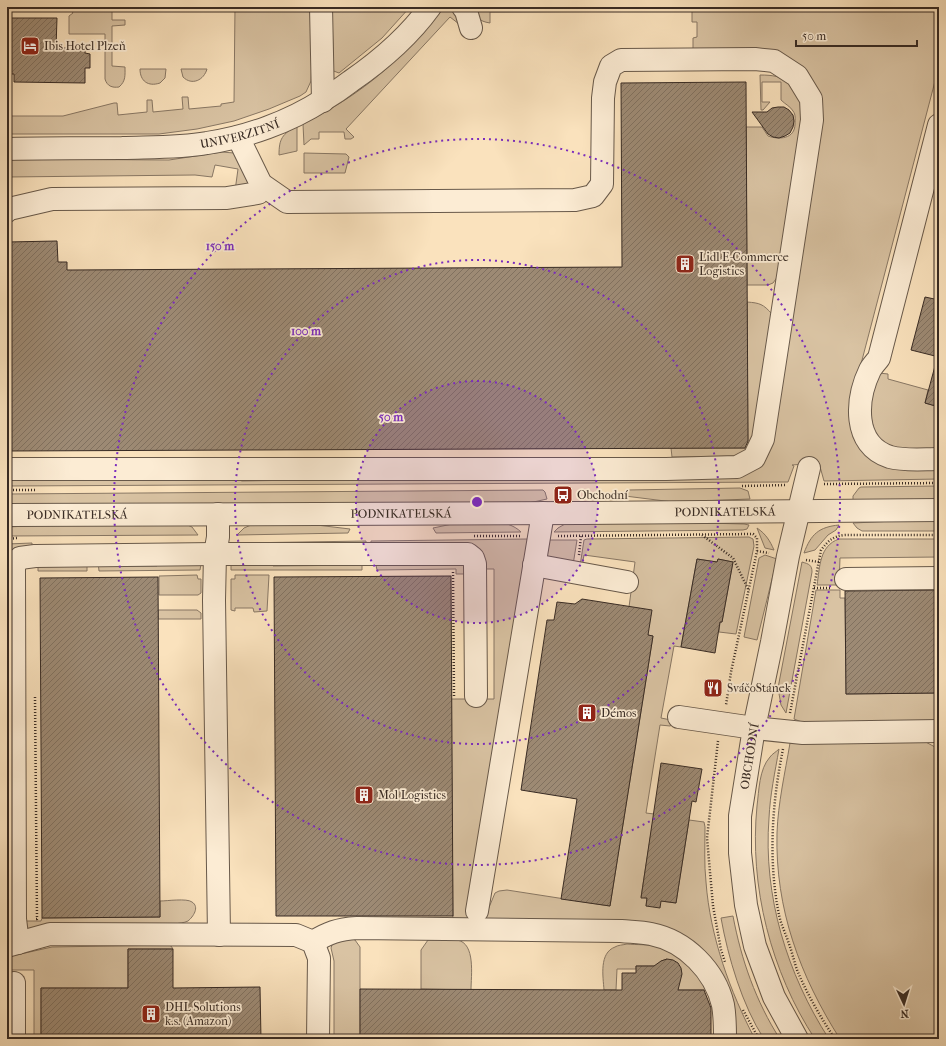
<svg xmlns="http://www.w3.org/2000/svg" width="946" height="1046" font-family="'IM FELL French Canon',serif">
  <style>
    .green { fill: #d9c3a3; stroke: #887764 }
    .building { fill: url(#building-hatch); stroke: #382b24 }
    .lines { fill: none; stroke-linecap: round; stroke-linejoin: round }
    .minor-casing { stroke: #68594a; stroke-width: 24 }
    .path { stroke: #382b24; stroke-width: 2.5; stroke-dasharray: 1 2; stroke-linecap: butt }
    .minor { stroke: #fcecd4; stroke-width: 22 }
    .ring { fill: none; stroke: #7b2cbf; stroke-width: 2; stroke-dasharray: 2 4 }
    .labels { text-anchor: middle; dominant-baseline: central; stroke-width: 3.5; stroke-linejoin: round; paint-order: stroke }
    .poi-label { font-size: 12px; fill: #382b24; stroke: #fcecd4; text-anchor: start }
    .street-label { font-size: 12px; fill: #382b24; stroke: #fcecd4 }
    .centre { fill: #7b2cbf; stroke: #fcecd4; stroke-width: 2 }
    .ring-label { font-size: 12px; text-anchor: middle; font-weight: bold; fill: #7b2cbf; stroke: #fcecd4; stroke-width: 3.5; stroke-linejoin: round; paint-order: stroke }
  </style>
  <defs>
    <pattern id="building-hatch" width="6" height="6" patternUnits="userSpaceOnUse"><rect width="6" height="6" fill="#9d8a74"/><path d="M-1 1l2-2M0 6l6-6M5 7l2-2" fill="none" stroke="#81715f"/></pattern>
  </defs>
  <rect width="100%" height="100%" fill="#fae2bd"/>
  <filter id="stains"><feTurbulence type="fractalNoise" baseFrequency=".005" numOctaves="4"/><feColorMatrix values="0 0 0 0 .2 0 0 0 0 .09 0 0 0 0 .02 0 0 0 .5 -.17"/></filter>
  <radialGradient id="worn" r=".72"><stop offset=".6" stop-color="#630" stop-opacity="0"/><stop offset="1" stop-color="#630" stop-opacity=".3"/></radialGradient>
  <path class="green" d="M69,7H112V20H125V25L112,26V66L125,67C125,75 126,81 119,87C112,88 107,86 105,79V34H69V16L73,13Z
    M235,7H315L311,81L306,92L300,96L269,109L234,121L197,129L159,134H7V116H63L114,103H117L118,115L147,112V100H152L153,112L183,109L182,97H188L189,109L221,106V104L234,102Z
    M332,7H410L382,38L339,73L331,70L333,55Z
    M473,7H939V66L850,406L851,428L939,468V479L824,481L819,463L792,465L794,466L788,482L7,486V476L223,475L242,481L302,480L324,475L759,467L767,457L770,449L821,117L803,72L693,53V38L697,37V22H692V11L490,12V23C478,21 478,18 473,7Z
    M443,9H454L459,24L450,17L346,129L354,137L351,139H345L344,132H319V139H311L304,145L303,124C337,107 370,85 397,59C413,43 428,26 443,9Z
    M140,69H166L165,78L160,83C148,87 140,81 140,69Z
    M181,69H207C204,80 192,86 183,77Z
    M760,75C787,75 789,82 804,102L781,272L773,283L768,285H747L746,127H762L768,136C779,140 795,139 795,124C795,119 796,115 793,111C791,107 785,104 781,100V82H762V102H770L763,110H761Z
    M297,126V151L279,155C279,139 282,134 297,126Z
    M222,152L234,153L256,190L235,191L238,169L215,165L212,177L195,175L7,177V159L169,160Z
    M304,153L346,154L349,157L345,173H304Z
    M747,302C760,303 763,304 772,314L752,449L736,456L672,457L671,448H748Z
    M879,373L888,374V379L928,390L925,403L939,407V449H898L882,442L875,433L869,410L877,376Z
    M939,486V500L854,501L853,499V496L859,488L861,487Z
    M740,488L748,491L750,499L673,502L625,496L628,490Z
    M543,490L545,492L547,499L529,503L7,504V494Z
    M916,520L939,522V531H862L857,528L853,523Z
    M462,522C481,522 507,518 521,532L436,533L433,528Z
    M665,522L744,524L749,525L747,529L743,530L554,532L558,528L565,524Z
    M185,524L192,527L198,535L7,536V527L50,525Z
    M308,524L350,529L348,533L237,535L244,528L251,525Z
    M839,525L836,530L828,535L815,550L804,553C811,534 819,527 839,525Z
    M757,528C766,534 770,541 774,550L765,548Z
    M749,537L753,539L754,546L736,634L719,632L720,622H722L733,562L718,559L717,562L697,559L681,647L674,646L661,718L671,720L672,725L670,726L660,725L646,813L654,814L641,897L647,898L646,906L661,901L676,903L689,820L704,822L705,827C705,846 704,864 706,882C710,936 730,992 755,1039H734L688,943L453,921L451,699H494V569H483L482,557L371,548V541L527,539L528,541L485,917L495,893L499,891L507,890L610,906L653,636L648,635L629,607L635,562L584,555L582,566H580L584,540L587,539Z
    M839,539H939V557L840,558L839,585H817C820,567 819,546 839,539Z
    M549,540H577L573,565L548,558L546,554Z
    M366,541V548L240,545L238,543Z
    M32,543V550L7,562V544Z
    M765,555L777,559L757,640L744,637L759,558Z
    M157,561L201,564L200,570L99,571L98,562L102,566H157Z
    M273,561V566L362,565V570H231V565Z
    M463,561L468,574H456V569L377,570L376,565H437Z
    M38,562H87V571H38Z
    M802,562C809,564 812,565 812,572L786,713L781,705L778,688Z
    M197,575L198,579H201V593L198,595H159V576Z
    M235,575H269L267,611L254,612L253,608H235V611L231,610V579H235Z
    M816,590H840V598H845L846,694L939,693V724H807L794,719Z
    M158,610H197L201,613V619H158Z
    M920,739L935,747H939V1039H840C800,976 775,909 777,833C778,803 785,773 790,743L794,741Z
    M779,749C775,772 770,795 769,818C763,896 787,974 829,1039H815C771,972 749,886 757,806C759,791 759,769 770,757C772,754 776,752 779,749Z
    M160,901C167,901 187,898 192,902C200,907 193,917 188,921C184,923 179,923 175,924L29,930L26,928L24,921H41L42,918L160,917Z
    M733,916C741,959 756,1002 780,1039H764C742,1005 728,957 721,918Z
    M350,938L355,940L360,947V1039H334V961L331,948L333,942Z
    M428,940C437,940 448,938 457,940C476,943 471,976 471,990L421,989V950Z
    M627,944C637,945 649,944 658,947C680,954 696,973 711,990H622L667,959L661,961L656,966H636V969H617L616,990H604C603,976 599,953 615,947C618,945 623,945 627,944Z
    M169,945L171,946L173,949H128V988H41V1039H34V970H7V957L52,947Z"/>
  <path class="building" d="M7,18H57L56,48H85V53L90,54V68H85V83L14,82V74H7Z
    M746,82L748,441L745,448L7,451V242L57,241L58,262H67V270L622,267L621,83Z
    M778,107H784L789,110L793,115L794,121L793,127L790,133L785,136L779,138L773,137L768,134L752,112H767L772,108Z
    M925,297L939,300V357L911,350Z
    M935,366H939V407L925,403Z
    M697,559L717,562L718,559L733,562L722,622H720L715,653L681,647Z
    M451,576L453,916H276L274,577Z
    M158,577L160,917L42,918L40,578Z
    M939,590V693L846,694L845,591Z
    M582,599L652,610L648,635L653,636L610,906L561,899L577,799L521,790L547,620H554L557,602L575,604Z
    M661,763L702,769L696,802L692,801L676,903L661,901L660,908L646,906L647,898H641Z
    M128,949H173V988L260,987L261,1039H41V988H128Z
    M667,959L673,960L678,963L681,968L682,974L678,990H704L711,1008V1039H360V989L622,990V973H636V966H654L661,961Z"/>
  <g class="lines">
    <defs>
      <g id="minor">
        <path d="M321,7L323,101"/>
        <path d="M463,7L466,11L471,28"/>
        <path d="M939,125L879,358C876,362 872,366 870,370C856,399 852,445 890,457C905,461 923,459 939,459"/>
        <path id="s1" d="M7,149C45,148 84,148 122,148C150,147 180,148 207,143C247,137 289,122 323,100C333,94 342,88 351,81C380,61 409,36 430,7"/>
        <path d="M7,211L9,209L52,199L227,198L258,193L261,184"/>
        <path d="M7,469H666L737,467L754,458L763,439L812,120L811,99L797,76L774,61L755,59L621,60L611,66L605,82L603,98L602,184L593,196L575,200L287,202L261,184L238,137"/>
        <path d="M218,514V537L215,554L214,600L219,935"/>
        <path id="s2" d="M7,515L582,513L939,510"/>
        <path d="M534,565L627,582"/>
        <path d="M846,579L939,578"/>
        <path d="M679,717L754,728L803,733L939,731"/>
        <path d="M477,911L543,513"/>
        <path d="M313,942C328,933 338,929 357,928L621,931C631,932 641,932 651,934C686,941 715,971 723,1005C725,1016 725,1028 725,1039"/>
        <path d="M18,943L15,919L14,572V565L20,558L35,556L215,554H468L473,558L475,564L476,696"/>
        <path d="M7,946L50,934L296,935L313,942L319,958L318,1039"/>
        <path d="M14,983V1039"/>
        <path id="s3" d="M797,1039L774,997L755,946L746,905L740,853V816L754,728L772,642L788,556L809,468"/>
      </g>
    </defs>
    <use href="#minor" class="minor-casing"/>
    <path class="path" d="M824,484L939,483
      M742,486L787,485
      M7,490H35
      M702,535L733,558L749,591
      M474,536H521
      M558,536L753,534L757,538V551L731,672L726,705
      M7,539L17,538
      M757,551L769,553
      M579,555L581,536
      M806,560L819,562
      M453,572L454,696
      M814,588H831
      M35,697L37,919H35
      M790,713L821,550C828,541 833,536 845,535H939
      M718,741L707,838L713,906L721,950L725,962
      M783,749C772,803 768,860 779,915C781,925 786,934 789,944C792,952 794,961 797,970C807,994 821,1018 835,1039
      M743,1010L759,1039"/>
    <use href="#minor" class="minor"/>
  </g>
  <circle cx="477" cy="502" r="121" fill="#7b2cbf" fill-opacity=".12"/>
  <g class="ring">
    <circle cx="477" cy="502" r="121"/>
    <circle cx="477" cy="502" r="242"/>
    <circle cx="477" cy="502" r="363"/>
  </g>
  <defs>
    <symbol id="hotel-square" viewBox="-11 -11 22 22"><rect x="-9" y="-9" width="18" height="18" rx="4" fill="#8f2418" stroke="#fcecd4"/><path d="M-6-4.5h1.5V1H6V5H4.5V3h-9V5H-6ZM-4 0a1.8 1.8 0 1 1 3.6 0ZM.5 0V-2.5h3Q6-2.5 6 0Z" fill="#fff"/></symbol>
    <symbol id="building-square" viewBox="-11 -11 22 22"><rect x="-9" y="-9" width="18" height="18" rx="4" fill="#8f2418" stroke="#fcecd4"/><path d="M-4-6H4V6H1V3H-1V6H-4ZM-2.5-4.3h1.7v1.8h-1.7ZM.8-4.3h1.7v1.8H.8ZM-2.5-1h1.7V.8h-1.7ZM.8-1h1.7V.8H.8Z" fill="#fff"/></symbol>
    <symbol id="bus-square" viewBox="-11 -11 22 22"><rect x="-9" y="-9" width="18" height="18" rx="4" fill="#8f2418" stroke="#fcecd4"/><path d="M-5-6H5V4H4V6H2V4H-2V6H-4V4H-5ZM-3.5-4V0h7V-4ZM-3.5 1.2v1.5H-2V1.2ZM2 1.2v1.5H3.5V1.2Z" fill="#fff"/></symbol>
    <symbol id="restaurant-square" viewBox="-11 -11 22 22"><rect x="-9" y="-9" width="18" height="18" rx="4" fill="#8f2418" stroke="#fcecd4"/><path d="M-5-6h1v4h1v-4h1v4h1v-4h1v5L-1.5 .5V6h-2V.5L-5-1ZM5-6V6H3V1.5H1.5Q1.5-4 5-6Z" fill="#fff"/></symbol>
  </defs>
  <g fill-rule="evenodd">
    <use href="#hotel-square" x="19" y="35" width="22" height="22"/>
    <use href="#building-square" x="674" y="253" width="22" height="22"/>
    <use href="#bus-square" x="552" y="484" width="22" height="22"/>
    <use href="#restaurant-square" x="702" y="677" width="22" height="22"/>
    <use href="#building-square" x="576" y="702" width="22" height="22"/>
    <use href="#building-square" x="353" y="784" width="22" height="22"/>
    <use href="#building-square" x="140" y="1003" width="22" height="22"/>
  </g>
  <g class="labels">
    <g class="poi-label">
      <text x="44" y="46">Ibis Hotel Plzeň</text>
      <text x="699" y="257">Lidl E-Commerce<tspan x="699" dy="14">Logistics</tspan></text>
      <text x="577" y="495">Obchodní</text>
      <text x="727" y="688">SváčoStánek</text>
      <text x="601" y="713">Démos</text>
      <text x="378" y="795">Mol Logistics</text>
      <text x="165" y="1007">DHL Solutions<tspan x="165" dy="14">k.s. (Amazon)</tspan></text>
    </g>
    <g class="street-label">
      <text stroke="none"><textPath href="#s1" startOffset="234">UNIVERZITNÍ</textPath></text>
      <text stroke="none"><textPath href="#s2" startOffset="718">PODNIKATELSKÁ</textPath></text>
      <text stroke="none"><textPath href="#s2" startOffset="394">PODNIKATELSKÁ</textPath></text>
      <text stroke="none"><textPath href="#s2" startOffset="70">PODNIKATELSKÁ</textPath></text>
      <text stroke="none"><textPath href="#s3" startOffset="294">OBCHODNÍ</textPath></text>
    </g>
  </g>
  <circle cx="477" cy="502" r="6" class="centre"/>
  <g class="ring-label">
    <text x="220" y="250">150 m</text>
    <text x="306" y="335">100 m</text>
    <text x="391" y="421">50 m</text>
  </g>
  <rect width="946" height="1046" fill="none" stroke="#fae2bd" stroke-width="24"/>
  <rect x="8" y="8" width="930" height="1030" fill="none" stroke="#382b24" stroke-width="2"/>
  <rect x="12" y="12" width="922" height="1022" fill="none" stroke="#382b24"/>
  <g transform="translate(904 1004) rotate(176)" stroke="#fcecd4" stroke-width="3" paint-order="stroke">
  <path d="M0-3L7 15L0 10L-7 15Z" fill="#382b24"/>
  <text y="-6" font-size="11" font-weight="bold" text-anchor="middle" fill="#382b24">N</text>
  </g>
  <path d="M796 40v6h121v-6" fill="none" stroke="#382b24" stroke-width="2"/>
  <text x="802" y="40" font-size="12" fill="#382b24" stroke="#fcecd4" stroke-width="3" paint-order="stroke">50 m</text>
  <rect width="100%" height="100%" filter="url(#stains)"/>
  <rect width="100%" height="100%" fill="url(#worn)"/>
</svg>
